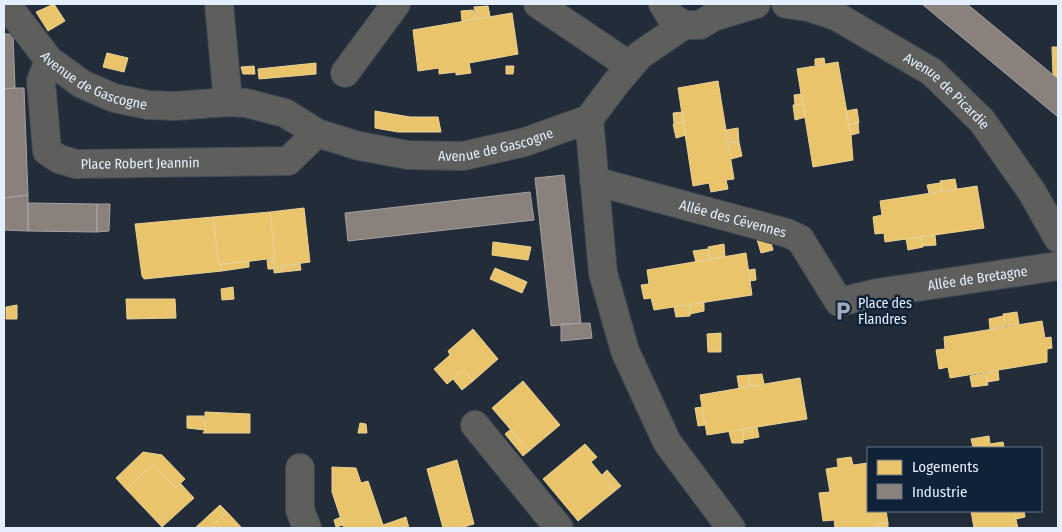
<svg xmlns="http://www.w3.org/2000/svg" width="1062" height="532" font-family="'Fira Sans Condensed',sans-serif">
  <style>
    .homes { fill: #e9c46a; stroke: #e7d196 }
    .industry { fill: #8a817c; stroke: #a5a2a3 }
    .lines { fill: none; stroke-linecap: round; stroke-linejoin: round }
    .minor-casing { stroke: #3f4853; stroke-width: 30 }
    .minor { stroke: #5e5e5c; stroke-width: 28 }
    .labels { text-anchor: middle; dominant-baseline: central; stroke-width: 5; stroke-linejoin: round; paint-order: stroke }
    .street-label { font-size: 14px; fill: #e3effe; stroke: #0f2237 }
    .poi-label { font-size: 14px; fill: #e3effe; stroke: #0f2237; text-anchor: start }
  </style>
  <rect width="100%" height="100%" fill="#222d39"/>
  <path class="homes" d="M54,4L65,21L48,31L36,12Z
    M488,6L490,16L476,19L474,7Z
    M473,10L476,19L462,21L461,11Z
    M512,13L518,54L469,63L471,73L456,75V72L439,74V68L418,71L413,30Z
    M1052,47H1058V79L1053,75Z
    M107,53L128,58L124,72L103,67Z
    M824,58L825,64L815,65V59Z
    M838,62L851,135L853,160L813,167L797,69Z
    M316,63V74L259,79L258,69Z
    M254,66L255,74H243L241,67Z
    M506,66H514L513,74H506Z
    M718,81L734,179L726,180L728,189L711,192L709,183L693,186L678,88Z
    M801,94L803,104L795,105L794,95Z
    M803,104L806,117L795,120L793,105Z
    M857,109L859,123L848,124L846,111Z
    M375,111L410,117H438L441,132H398L375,128Z
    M682,112L684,122L674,123L673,113Z
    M684,122L686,135L676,138L673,124Z
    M858,123L859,133L851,135L848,124Z
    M738,128L739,142L729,143L726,130Z
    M739,142L742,156L731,159L729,143Z
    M955,179L957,189L942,191L940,181Z
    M940,183L942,191L929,193L927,185Z
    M977,186L984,228L885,242L884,233L875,234L873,217L882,215L880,201Z
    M304,208L310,262L281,266L274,269L273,259L275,258L270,212Z
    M270,212L275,258L219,265L213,217Z
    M213,217L219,265L221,264L222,271L144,279L142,276L135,224Z
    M935,235L936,245L922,246L921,237Z
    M756,236L770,239L773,250L761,253Z
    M921,237L923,247L908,250L906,239Z
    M493,242L531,247L528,260L492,255Z
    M724,244L725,257L710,260L708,247Z
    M708,249L710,260L696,262L693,251Z
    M746,253L752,295L654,310L651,298L644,299L641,285L649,284L647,270Z
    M273,259L274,269H268L267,260Z
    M249,261V267L222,271L221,264Z
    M300,264L301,270L283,272L281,266Z
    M281,267L283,272L274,273V269Z
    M495,268L527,282L522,293L490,279Z
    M755,269L756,280L750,281L749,270Z
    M233,287L234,299L222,300L221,289Z
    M126,299H175L176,318L127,319Z
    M704,302V311L690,314V305Z
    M17,305V319H6V307Z
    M690,305V316L676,317L674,307Z
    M1017,312L1019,324L1005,326L1003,314Z
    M1003,316L1005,326L990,329L989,319Z
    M1042,321L1045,338L1051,337L1052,348L1047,349V362L950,378L948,367L939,369L936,350L945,349L944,337Z
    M473,329L498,359L473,381L464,370L447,384L434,369L450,355L448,351Z
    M721,333V352H708L707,334Z
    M464,370L473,381L462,390L453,379Z
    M998,370L999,380L987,382L986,373Z
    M986,373L988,385L972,387L970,376Z
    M762,374L764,384L750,386L749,375Z
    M749,375L750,386L739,388L737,376Z
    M800,378L807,419L707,435L700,395Z
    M523,381L560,425L529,451L492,408Z
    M702,407L705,425L698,426L695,408Z
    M205,412L250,414V433H203L205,430Z
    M187,416H204L205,430L187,428Z
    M360,423L366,424L367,433H358Z
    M757,427L759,437L743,440L744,429Z
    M511,429L529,451L523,456L505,434Z
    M744,429L743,443H732L729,432Z
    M989,436L990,444L1003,442L1004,448H967L973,447L971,439Z
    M585,444L597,457L591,462L615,491L578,521L543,479Z
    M143,452L162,455L185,479L176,488L153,464L126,489L116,478Z
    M851,457L853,465L868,463V511H886L888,523L877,524L878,528H835L834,520L823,521L819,493L830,492L826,469L838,467L837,459Z
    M457,460L474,524L460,528H443L427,469Z
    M153,464L176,488L181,484L194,498L162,527L126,489Z
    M332,467L356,468L361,483L368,481L383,525L406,517L409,528H344L332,492Z
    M607,470L621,486L615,491L602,475Z
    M220,505L227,512L209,528H195Z
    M971,511H1014L1018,528H974Z
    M1014,511H1024L1025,517L1016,519Z
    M227,512L242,528H209Z
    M341,517L343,525L336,527L334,520Z
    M888,523V528H878L877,524Z"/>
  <path class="industry" d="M922,4H967L1058,79V117Z
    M4,34H13L15,88L4,89Z
    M15,88H24L28,195L4,198V89Z
    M564,175L581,323L551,326L535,178Z
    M530,192L534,220L348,241L345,213Z
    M28,195V231L4,230V198Z
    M28,203L97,204V232L28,231Z
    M97,204H110L109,231L97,232Z
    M590,323L592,338L561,341V324Z"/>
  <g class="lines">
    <defs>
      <g id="minor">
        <path id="s1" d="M6,4L49,60L82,84L114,98L148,105L175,106L228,102L246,103L285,113L317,133L359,146L408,155L463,156L525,142L589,119"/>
        <path d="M219,4L228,102"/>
        <path d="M538,4L630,66"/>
        <path d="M663,4L671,17L684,25H700L713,17L721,4"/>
        <path id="s2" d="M786,4L808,7L836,16L932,72L982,121L1032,192L1058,238"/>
        <path d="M713,17L756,4"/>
        <path id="s3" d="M49,60L41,81L47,151L59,159L76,164L288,161L317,133"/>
        <path d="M345,73L396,4"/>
        <path d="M589,119L603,273L625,351L667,442L731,528"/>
        <path d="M589,119L616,83L640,55L684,25"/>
        <path id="s4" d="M594,181L787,233L800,239L839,302L877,293L1058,266"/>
        <path d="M475,425L559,528"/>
        <path d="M300,468V510L307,528"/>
      </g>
    </defs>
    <use href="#minor" class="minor-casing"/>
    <use href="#minor" class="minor"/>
  </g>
  <defs>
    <symbol id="parking-bare" viewBox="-9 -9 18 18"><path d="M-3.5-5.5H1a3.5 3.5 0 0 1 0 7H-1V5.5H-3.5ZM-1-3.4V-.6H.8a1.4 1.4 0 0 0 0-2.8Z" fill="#9fabb9" stroke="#0f2237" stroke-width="2.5" paint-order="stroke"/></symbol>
  </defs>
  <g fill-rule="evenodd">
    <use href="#parking-bare" x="829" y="297" width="28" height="28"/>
  </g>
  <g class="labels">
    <g class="street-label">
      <text stroke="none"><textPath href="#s1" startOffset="121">Avenue de Gascogne</textPath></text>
      <text stroke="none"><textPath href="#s2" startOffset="186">Avenue de Picardie</textPath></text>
      <text stroke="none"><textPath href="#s1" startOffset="540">Avenue de Gascogne</textPath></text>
      <text stroke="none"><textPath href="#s3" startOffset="189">Place Robert Jeannin</textPath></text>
      <text stroke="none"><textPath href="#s4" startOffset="144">Allée des Cévennes</textPath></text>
      <text stroke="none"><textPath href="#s4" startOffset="429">Allée de Bretagne</textPath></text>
    </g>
    <g class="poi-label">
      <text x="858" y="303">Place des<tspan x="858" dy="16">Flandres</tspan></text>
    </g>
  </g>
  <rect width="1062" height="532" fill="none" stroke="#e3effe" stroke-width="10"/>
  <rect x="867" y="447" width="175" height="65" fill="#0f2237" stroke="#647487"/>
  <rect x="877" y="460" width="25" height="15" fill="#e9c46a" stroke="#647487"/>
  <text x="912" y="472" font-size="15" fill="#e3effe">Logements</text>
  <rect x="877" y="484" width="25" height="15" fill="#8a817c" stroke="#647487"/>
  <text x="912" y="497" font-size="15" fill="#e3effe">Industrie</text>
</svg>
